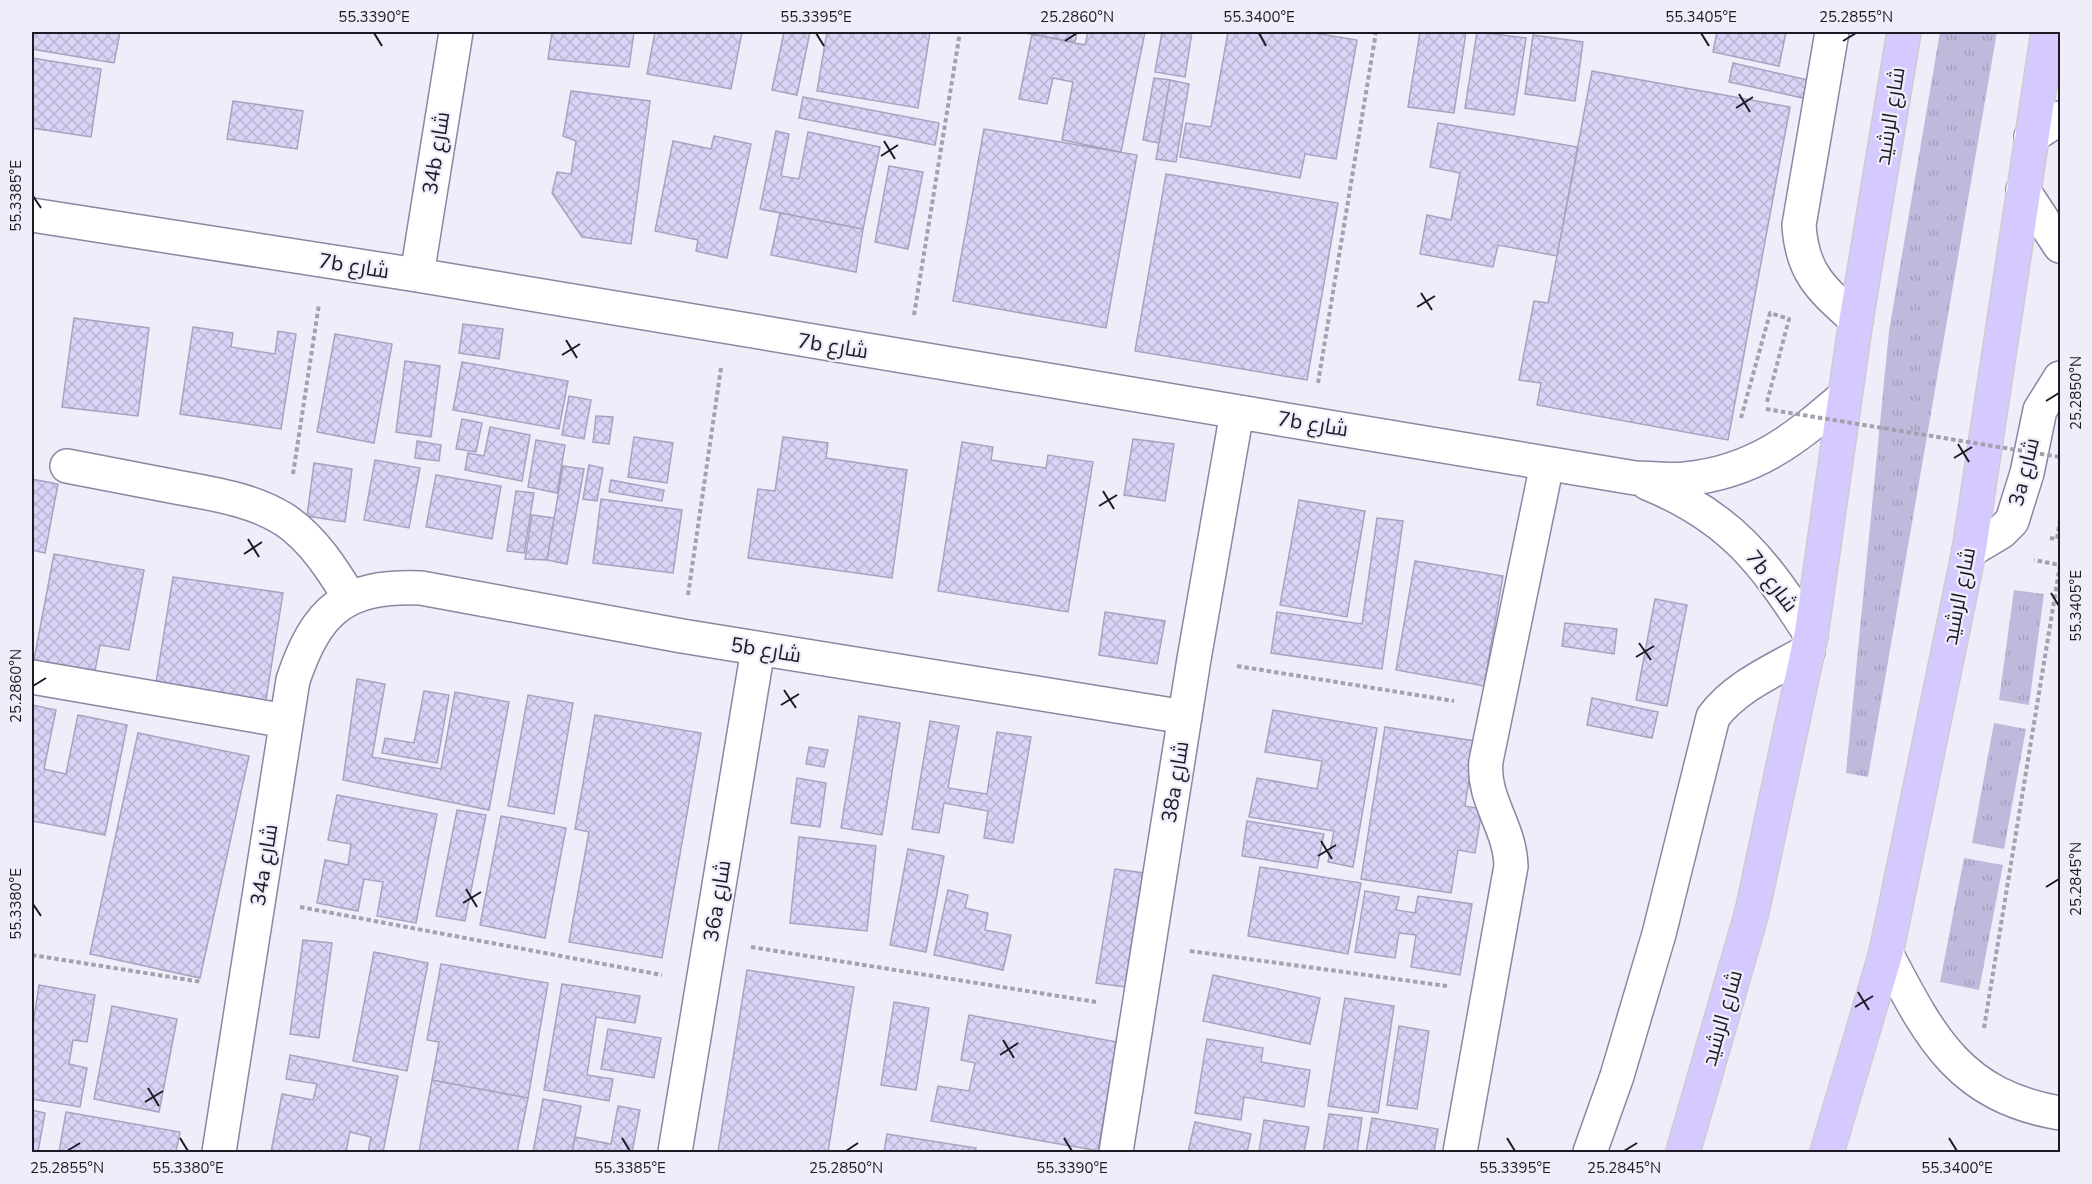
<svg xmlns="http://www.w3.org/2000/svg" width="2092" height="1184" font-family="'Nunito Sans',Cairo,sans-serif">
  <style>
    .grass { fill: url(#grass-tufts) }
    .building { fill: url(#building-cross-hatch); stroke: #a8a2c1; stroke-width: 1.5 }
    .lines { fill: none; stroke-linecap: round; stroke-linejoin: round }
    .minor-casing { stroke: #8c86a3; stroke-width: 36 }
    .major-casing { stroke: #cdcdcf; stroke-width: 36 }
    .path { stroke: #a4a1ae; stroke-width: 4; stroke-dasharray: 4.5 3; stroke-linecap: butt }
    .minor { stroke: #fff; stroke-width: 33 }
    .major { stroke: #d6c9ff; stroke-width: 33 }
    .path-bridge { stroke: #a4a1ae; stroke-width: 4; stroke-dasharray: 4.5 3; stroke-linecap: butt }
    .ticks { fill: none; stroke: #1d1a26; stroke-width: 2 }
    .labels { text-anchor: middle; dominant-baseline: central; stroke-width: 4.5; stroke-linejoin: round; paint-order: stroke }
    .street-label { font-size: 21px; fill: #1d1a26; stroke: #f0edfa }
    .neatline { fill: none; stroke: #1d1a26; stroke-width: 2 }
    .ticks-label { font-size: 15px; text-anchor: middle; fill: #1d1a26 }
  </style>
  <defs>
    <pattern id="grass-tufts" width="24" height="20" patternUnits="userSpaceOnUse" patternTransform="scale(1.5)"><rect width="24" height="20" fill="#c0b9dc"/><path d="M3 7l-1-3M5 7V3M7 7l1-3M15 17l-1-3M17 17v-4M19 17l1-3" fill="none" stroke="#a59ebd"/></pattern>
    <pattern id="building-cross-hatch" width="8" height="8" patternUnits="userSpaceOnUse" patternTransform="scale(1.5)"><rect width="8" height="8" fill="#dad3f6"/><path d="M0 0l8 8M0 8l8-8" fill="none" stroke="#bbb5d3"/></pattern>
  </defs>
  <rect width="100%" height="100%" fill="#f0edfa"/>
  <path class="grass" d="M1940,32H1997L1868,777L1846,773L1889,331Z
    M2014,590L2044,594L2029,705L1999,700Z
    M1994,723L2026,729L2004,849L1972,843Z
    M1964,858L2003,865L1979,990L1940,982Z"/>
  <path class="building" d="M32,32H120L114,63L32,49Z
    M552,32H634L629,67L548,59Z
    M655,32H742L731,89L647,74Z
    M784,32H810L797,95L772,90Z
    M827,32H930L918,108L817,91Z
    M1019,32H1077L1075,42Z
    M1088,32H1145L1121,152L1062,140L1073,82L1053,78L1047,104L1019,99L1032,34L1085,45Z
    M1162,32H1192L1185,77L1155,72Z
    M1228,32H1308L1357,40L1336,159L1305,154L1300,178L1180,157L1186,123L1211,127Z
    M1420,32H1466L1454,113L1408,107Z
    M1477,32L1526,38L1514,115L1465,108Z
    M1717,32H1786L1779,66L1713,52Z
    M1533,35L1583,42L1575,101L1525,94Z
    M32,58L101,69L91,137L32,128Z
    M1733,63L1808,80L1803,98L1729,82Z
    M1592,71L1790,107L1728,440L1537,405L1541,383L1519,380L1534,301L1548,303Z
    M1154,78L1170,80L1159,143L1143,140Z
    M1170,80L1189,84L1176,162L1156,159Z
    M571,91L650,101L631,244L582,237L552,193L557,172L571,174L576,141L563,136Z
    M803,97L939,123L935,145L799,118Z
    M233,101L303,111L297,149L227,139Z
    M1438,123L1578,147L1557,256L1498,245L1493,267L1420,254L1427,215L1451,220L1460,173L1430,167Z
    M984,129L1137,155L1106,328L953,301Z
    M776,131L789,134L781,176L799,179L808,132L880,147L863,229L760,209Z
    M714,136L751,144L727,258L696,251L698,240L655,231L673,141L711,149Z
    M889,166L923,172L908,249L875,242Z
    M1166,174L1338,203L1307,380L1135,351Z
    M780,213L863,229L856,272L771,255Z
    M74,318L149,328L138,416L62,407Z
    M463,324L503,329L499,359L459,353Z
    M193,327L233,333L231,347L275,354L278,331L296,334L281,429L180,414Z
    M335,334L392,344L374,443L317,432Z
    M405,361L440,366L431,437L396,432Z
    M462,362L568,381L559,429L453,410Z
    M569,396L591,400L584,439L562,435Z
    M596,416L613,417L609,444L593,442Z
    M462,419L482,423L476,452L456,449Z
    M490,427L530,435L522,481L465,470L468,453L484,456Z
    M634,437L673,443L667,483L628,477Z
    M783,437L828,443L826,458L907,470L892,578L748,558L758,489L775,491Z
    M1133,439L1174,444L1165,501L1124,495Z
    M536,440L565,445L557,493L528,487Z
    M417,441L441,445L439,461L415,458Z
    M962,442L993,447L991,460L1046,468L1048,455L1093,462L1068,612L938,591Z
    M375,460L420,468L409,528L364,520Z
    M314,463L352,469L345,522L307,516Z
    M589,465L603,468L597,501L583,499Z
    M563,466L584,469L567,564L547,560Z
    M436,475L501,486L492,539L426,527Z
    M32,479L58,484L45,553L32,550Z
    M611,480L664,490L662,501L609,492Z
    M516,491L534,493L524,553L507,551Z
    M601,499L682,510L673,573L593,563Z
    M1299,500L1365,511L1347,617L1280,605Z
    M532,515L554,518L547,560L525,559Z
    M1377,518L1403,521L1382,669L1271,653L1277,612L1362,624Z
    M54,554L144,570L129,650L100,645L95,671L34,660Z
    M1415,561L1503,576L1484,686L1396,670Z
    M173,577L283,593L265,706L155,689Z
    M1655,599L1687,605L1667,706L1636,700Z
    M1105,612L1165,621L1157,664L1099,655Z
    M1565,623L1617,629L1614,654L1562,646Z
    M357,679L385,684L372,757L441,769L455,692L509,702L489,810L343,780Z
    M424,691L449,695L437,763L382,753L385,738L414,743Z
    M528,695L573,703L554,814L508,806Z
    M1592,698L1658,712L1652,738L1587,725Z
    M32,705L56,710L44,769L66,774L78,715L127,725L105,835L32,821Z
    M1273,710L1377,728L1353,867L1328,862L1334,831L1249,817L1257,778L1317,789L1322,761L1265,752Z
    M595,715L701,733L662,958L569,942L589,832L575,829Z
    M859,716L900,723L882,835L841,828Z
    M930,721L959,726L948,788L987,794L997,732L1031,737L1013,843L984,838L988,811L944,803L939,833L912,829Z
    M1385,727L1475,741L1465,806L1482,809L1475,853L1458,850L1451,893L1361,879Z
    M138,733L249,756L200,978L90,954Z
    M809,747L828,750L824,767L806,764Z
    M797,778L826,783L820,827L791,823Z
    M337,795L437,814L416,923L377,916L383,882L364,879L358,911L317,903L325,860L348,865L351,844L328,840Z
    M457,810L486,815L465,921L436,916Z
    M501,816L566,828L545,938L480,925Z
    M1247,821L1324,834L1317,868L1242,856Z
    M799,837L876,846L867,931L790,923Z
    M908,849L944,856L926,952L890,945Z
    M1260,867L1361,883L1348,954L1248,936Z
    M1115,869L1144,873L1125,987L1096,983Z
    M948,890L968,895L965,908L988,913L985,930L1011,935L1003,970L934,955Z
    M1365,891L1399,897L1396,910L1415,913L1418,896L1472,904L1460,975L1411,967L1416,935L1399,933L1395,958L1355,952Z
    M303,940L332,943L319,1038L290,1034Z
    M374,952L428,963L407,1071L353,1061Z
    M441,964L548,983L528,1098L432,1080L439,1042L427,1040Z
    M747,970L854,987L828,1152H718Z
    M1213,975L1320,998L1310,1044L1203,1021Z
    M562,984L640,996L635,1023L596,1017L587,1075L613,1079L609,1101L544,1090Z
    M39,985L95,995L87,1042L73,1040L69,1064L87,1068L80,1107L32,1099V1031Z
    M1345,998L1394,1006L1378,1113L1328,1106Z
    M894,1002L929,1008L916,1090L881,1085Z
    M112,1006L177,1019L159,1112L94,1099Z
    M969,1015L1117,1042L1098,1151L931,1121L938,1086L969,1091L975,1063L961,1060Z
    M1399,1026L1429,1031L1417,1109L1387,1105Z
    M608,1029L661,1038L654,1078L601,1069Z
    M1207,1039L1263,1048L1261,1062L1310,1070L1304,1107L1244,1097L1241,1120L1195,1113Z
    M290,1055L398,1076L383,1152H368L371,1137L350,1132L346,1152H271L282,1094L313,1100L317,1084L286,1079Z
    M432,1080L528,1098L517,1152H419Z
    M543,1099L581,1106L572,1152H533Z
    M618,1106L640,1110L632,1152H572L575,1137L611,1144Z
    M32,1110L45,1113L38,1152H32Z
    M66,1112L180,1132L176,1152H59Z
    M1329,1114L1362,1118L1357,1152H1323Z
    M1372,1118L1438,1129L1434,1152H1366Z
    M1264,1120L1309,1127L1304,1152H1259Z
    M1195,1122L1251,1134L1247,1152H1188Z
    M887,1134L976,1148L975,1152H884Z"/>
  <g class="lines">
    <defs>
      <path id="minor" d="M1832,32L1799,225C1802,274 1822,289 1856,320
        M2031,137L2060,118
        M2023,190L2060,246
        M32,215L417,275L1635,478C1651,478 1669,481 1685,479C1755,472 1795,439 1845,396
        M417,275L456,32
        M67,466C103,473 139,480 176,487C213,494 252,499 285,520C314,540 332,569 350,598
        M1647,483C1731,517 1764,562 1811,635
        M1969,551L2001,532L2012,521L2027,473L2040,410L2060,378
        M32,677L286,721
        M1886,953C1930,1037 1959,1096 2060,1113
        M219,1152L293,680C317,609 345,585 421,588L682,636L1185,717
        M675,1152L758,649
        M1116,1152L1194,659L1237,412
        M1460,1152L1511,866C1510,826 1482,800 1486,761L1547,464
        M1590,1152L1617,1076L1659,934L1713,717C1736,686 1775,670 1808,651"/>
      <path id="major" d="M1683,1152L1752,912L1811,635L1856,320L1904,32
        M1827,1152L1886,953L1969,551L2048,32"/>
    </defs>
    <use href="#minor" class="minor-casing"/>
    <use href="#major" class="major-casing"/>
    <path class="path" d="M914,315L960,32
      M1318,383L1376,32
      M1741,418L1770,313L1789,319L1767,402
      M293,474L319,304
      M2050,538L2057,539L2060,520
      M688,595L721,368
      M1237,666L1454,701
      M300,907L662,975
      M751,947L1096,1002
      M1190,951L1447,986
      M32,955L202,982
      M1984,1028L2060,565L2034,560"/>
    <use href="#minor" class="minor"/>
    <use href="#major" class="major"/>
    <path class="path-bridge" d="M1766,409L2060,457"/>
  </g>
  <path class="ticks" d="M374,33L382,46M816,33L824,46M1259,33L1266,46M1701,33L1709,46M1065,41L1077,33M1843,41L1856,33M1739,94L1750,112M1736,108L1753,97M884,141L895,159M881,156L898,145M33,196L41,208M1421,293L1432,310M1417,307L1435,296M566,340L577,358M562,355L580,344M2046,401L2059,393M1958,444L1969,462M1954,458L1972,447M1103,491L1114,509M1099,506L1117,495M248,539L259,557M244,554L262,542M2051,593L2059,606M1639,643L1651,660M1636,657L1654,646M33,686L46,678M784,690L796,708M781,705L799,694M1321,841L1332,859M1318,856L1336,845M2046,887L2059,879M466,889L477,907M463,903L481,892M33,904L41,916M1858,992L1869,1010M1855,1007L1873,996M1003,1040L1014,1058M1000,1055L1018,1043M148,1088L159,1106M145,1102L163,1091M180,1138L188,1151M622,1138L630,1151M1064,1138L1072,1151M1507,1138L1515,1151M1949,1138L1957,1151M67,1151L80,1143M846,1151L858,1143M1624,1151L1637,1143"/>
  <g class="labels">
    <g class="street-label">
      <text transform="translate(1890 116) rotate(-81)">شارع الرشيد</text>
      <text transform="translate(436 153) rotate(-81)">34b شارع</text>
      <text transform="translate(354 266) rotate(9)">7b شارع</text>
      <text transform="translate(833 346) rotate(9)">7b شارع</text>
      <text transform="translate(1313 424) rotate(9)">7b شارع</text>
      <text transform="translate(2024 472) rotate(-76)">3a شارع</text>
      <text transform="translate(1772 581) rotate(53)">7b شارع</text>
      <text transform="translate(1959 596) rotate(-79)">شارع الرشيد</text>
      <text transform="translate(766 650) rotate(9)">5b شارع</text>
      <text transform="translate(1175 782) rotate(-81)">38a شارع</text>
      <text transform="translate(264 865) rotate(-81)">34a شارع</text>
      <text transform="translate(717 901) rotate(-81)">36a شارع</text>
      <text transform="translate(1722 1018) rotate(-74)">شارع الرشيد</text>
    </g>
  </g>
  <rect width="2092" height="1184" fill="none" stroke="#f0edfa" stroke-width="66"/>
  <rect x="33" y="33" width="2026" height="1118" class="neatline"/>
  <g class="ticks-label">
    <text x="374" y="22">55.3390°E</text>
    <text x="816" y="22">55.3395°E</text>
    <text x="1077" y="22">25.2860°N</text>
    <text x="1259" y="22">55.3400°E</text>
    <text x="1701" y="22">55.3405°E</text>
    <text x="1856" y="22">25.2855°N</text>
    <text transform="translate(16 196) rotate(-90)" y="5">55.3385°E</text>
    <text transform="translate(2076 393) rotate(-90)" y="5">25.2850°N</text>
    <text transform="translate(2076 606) rotate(-90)" y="5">55.3405°E</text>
    <text transform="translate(16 686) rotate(-90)" y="5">25.2860°N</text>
    <text transform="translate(2076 879) rotate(-90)" y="5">25.2845°N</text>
    <text transform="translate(16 904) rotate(-90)" y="5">55.3380°E</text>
    <text x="67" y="1173">25.2855°N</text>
    <text x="188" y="1173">55.3380°E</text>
    <text x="630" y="1173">55.3385°E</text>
    <text x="846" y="1173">25.2850°N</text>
    <text x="1072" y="1173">55.3390°E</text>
    <text x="1515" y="1173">55.3395°E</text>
    <text x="1624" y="1173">25.2845°N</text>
    <text x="1957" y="1173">55.3400°E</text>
  </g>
</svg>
